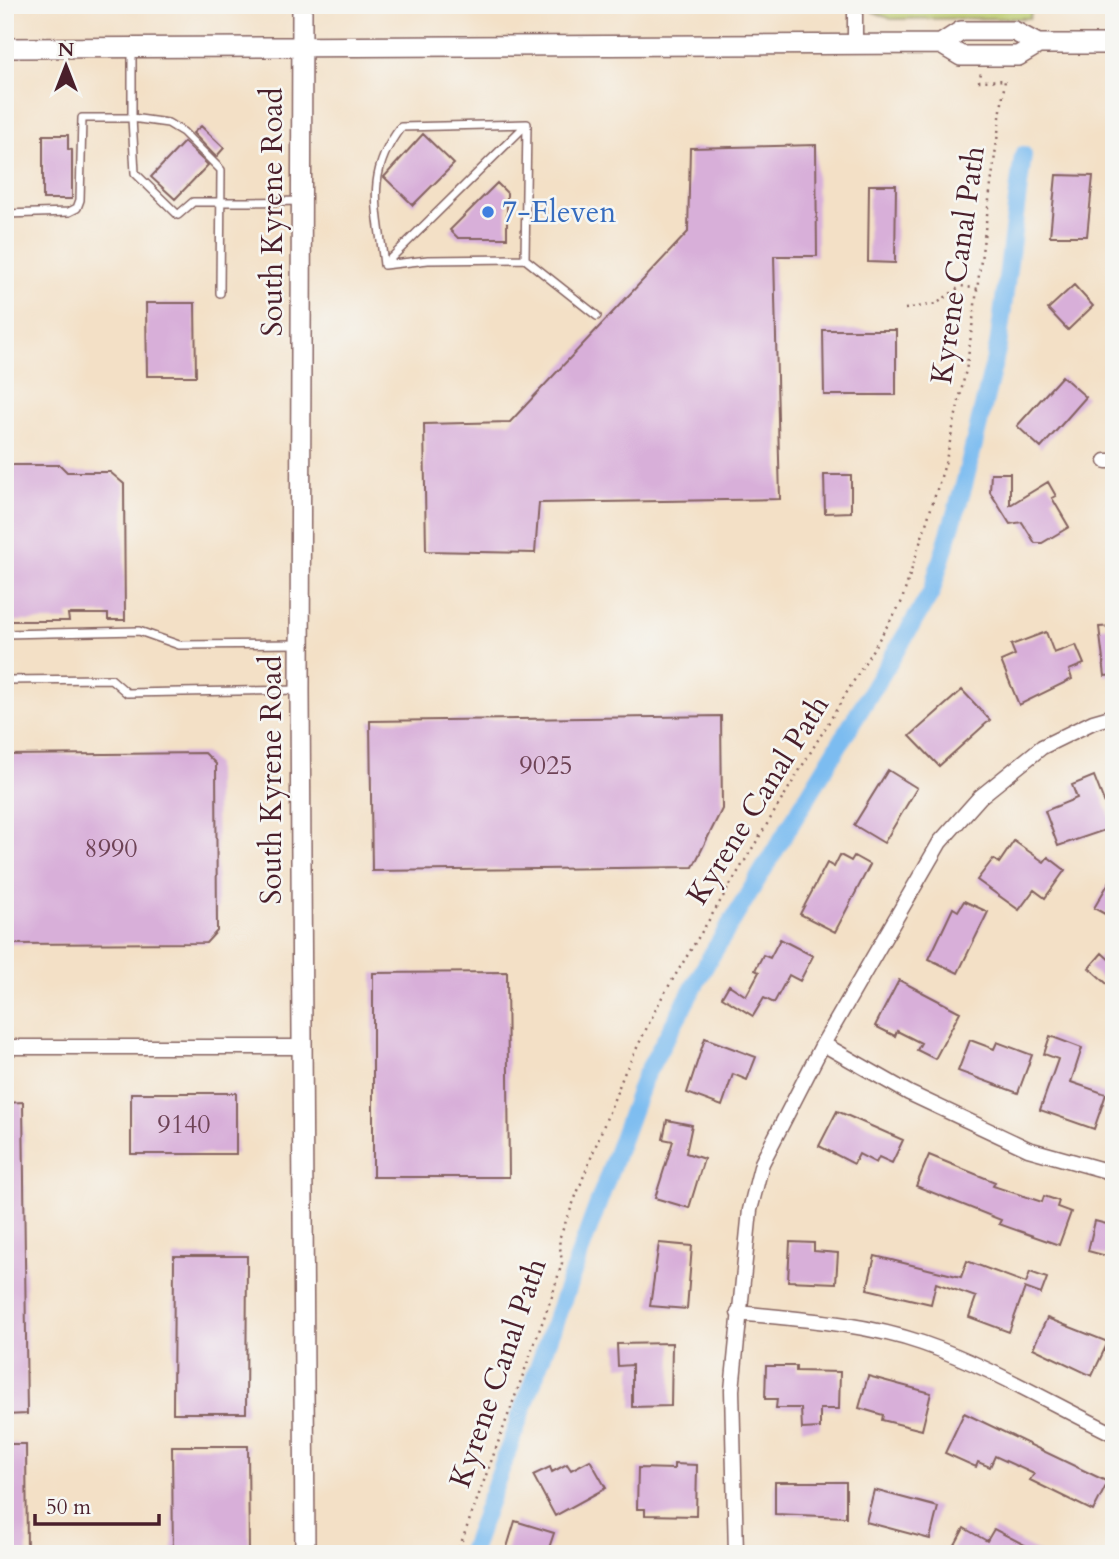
<svg xmlns="http://www.w3.org/2000/svg" width="1119" height="1559" font-family="Cardo,serif">
  <style>
    .green { fill: #bcca6d; stroke: #83744c; stroke-width: 2 }
    .lines { fill: none; stroke-linecap: round; stroke-linejoin: round }
    .canal { stroke: #7cbcf0; stroke-width: 18 }
    .building { fill: #d8afd9 }
    .lane-casing { stroke: #856361; stroke-width: 10 }
    .street-casing { stroke: #856361; stroke-width: 17 }
    .secondary-casing { stroke: #856361; stroke-width: 22 }
    .path { stroke: #856361; stroke-width: 2.5; stroke-dasharray: 2 5; stroke-linecap: butt }
    .lane { stroke: #fff; stroke-width: 7 }
    .street { stroke: #fff; stroke-width: 14 }
    .secondary { stroke: #fff; stroke-width: 19 }
    .shop-dot { fill: #3f7fe0; stroke: #f6f6f2; stroke-width: 2.5 }
    .labels { text-anchor: middle; dominant-baseline: central; stroke-width: 5; stroke-linejoin: round; paint-order: stroke }
    .number-label { font-size: 26px; fill: #6e4356 }
    .street-label { font-size: 30px; fill: #4a1f2b; stroke: #f6f6f2 }
    .shop-label { font-size: 30px; fill: #366cbe; stroke: #f6f6f2; text-anchor: start }
  </style>
  <rect width="100%" height="100%" fill="#f6f6f2"/>
  <filter id="ink" filterUnits="userSpaceOnUse"><feTurbulence type="fractalNoise" baseFrequency=".0143" numOctaves="2"/><feDisplacementMap in="SourceGraphic" scale="14" xChannelSelector="R" yChannelSelector="G"/><feConvolveMatrix kernelMatrix="1 2 1 2 8 2 1 2 1" color-interpolation-filters="sRGB"/></filter>
  <filter id="wash" filterUnits="userSpaceOnUse"><feTurbulence type="fractalNoise" baseFrequency=".00686" numOctaves="4" result="noise"/><feDisplacementMap in="SourceGraphic" scale="28" xChannelSelector="R" yChannelSelector="G"/><feGaussianBlur stdDeviation="1.57" result="paint"/><feColorMatrix in="noise" values="0 0 0 0 0 0 0 0 0 0 0 0 0 0 0 0 0 1.4 0 .05"/><feComposite in="paint" operator="in"/></filter>
  <g filter="url(#wash)">
    <rect width="100%" height="100%" fill="#f3e0c6"/>
    <path class="green" d="M870,5H1032L1030,18L891,19L873,12Z"/>
    <g class="lines">
      <path class="canal" d="M470,1554L644,1078L708,961L931,593L964,485L998,346L1023,155"/>
    </g>
    <g id="blocks">
      <path class="building" d="M201,126L224,148L216,157L193,133Z
        M423,134L454,164L413,205L384,177Z
        M43,135H68V149L72,150V199H43Z
        M184,142L208,165L175,199L151,177Z
        M816,145L817,256H774L780,499L539,503L535,553L426,551L424,424L510,422L688,232L690,148Z
        M1056,175L1093,176L1087,236H1050Z
        M497,183L507,193V238H458L450,230Z
        M869,185H896L895,263L868,262Z
        M1074,285L1093,306L1068,330L1048,309Z
        M146,303H195L196,376H147Z
        M823,330H896V395H824Z
        M1062,376L1086,397L1041,448L1017,426Z
        M5,465H60L67,472H110L124,484L125,620H108V614H68L69,621H5Z
        M991,473H1010V505L1048,482L1056,496L1052,498L1069,527L1042,543H1035L1022,522L1010,524L990,492Z
        M824,475H851V512L825,513Z
        M1114,626V675L1105,676L1099,627Z
        M1046,632L1054,653L1076,645L1084,664L1069,670L1072,679L1019,705L1001,661L1015,655L1011,645Z
        M962,690L990,720L939,766L910,736Z
        M721,716L722,809L693,867L372,871L370,721Z
        M205,753L216,764L217,931L206,943L5,944V755Z
        M888,770L917,788L884,843L854,825Z
        M1094,776L1114,827L1058,846L1045,811L1077,798L1072,785Z
        M1014,841L1044,862L1048,857L1065,870L1045,898L1034,890L1019,910L977,880L993,859L999,863Z
        M840,855L851,861L854,856L870,865L835,932L800,914L827,863L834,867Z
        M1114,874V919L1094,908Z
        M964,901L988,912L958,973L929,959L953,908L958,911Z
        M780,939L813,956L800,981L789,975L774,1003L764,998L753,1016L722,997L729,985L746,996L759,972L755,970L763,955L770,958Z
        M1102,953L1114,964V990L1089,968Z
        M507,972L509,1177H373V973Z
        M899,980L960,1012L935,1059L917,1050L921,1043L897,1031L895,1036L875,1026Z
        M1050,1036L1082,1048L1071,1082L1106,1094L1094,1129L1040,1110L1058,1059L1044,1054Z
        M705,1038L756,1057L747,1080L733,1074L722,1106L687,1093Z
        M970,1040L994,1049L997,1042L1032,1055L1018,1093L958,1071Z
        M131,1093H236V1154H131Z
        M23,1102L27,1414L5,1415V1103Z
        M837,1111L903,1140L892,1163L879,1157L876,1163L859,1154L854,1164L819,1146Z
        M667,1120L692,1125L686,1153L704,1159L689,1208L655,1198L673,1141L663,1139Z
        M929,1155L995,1182L993,1186L1042,1202L1044,1196L1059,1201L1057,1207L1071,1212L1059,1245L999,1224L1001,1220L916,1186Z
        M1095,1221L1114,1226V1258L1088,1251Z
        M790,1242L814,1243V1251L838,1253L836,1283L788,1281Z
        M659,1243L692,1246L687,1309L650,1306Z
        M174,1256H247L246,1413H173Z
        M875,1256L961,1277L967,1261L1026,1283L1030,1272L1047,1278L1041,1294L1025,1288L1009,1332L969,1317L976,1297L936,1283L931,1304L867,1289Z
        M1047,1318L1108,1342L1092,1376L1033,1348Z
        M672,1343L671,1406L632,1407V1365L618,1366L617,1344Z
        M766,1366H796V1371L840,1372L839,1409H820V1428L802,1429L801,1408H776L777,1399H765Z
        M868,1376L931,1393L922,1430L882,1420L883,1415L859,1408Z
        M964,1413L1108,1482L1093,1511L1030,1480L1034,1474L995,1456L990,1467L978,1462L976,1467L945,1453Z
        M5,1444H26L27,1554H5Z
        M172,1446H248L249,1554H173Z
        M590,1460L606,1488L555,1516L533,1475L550,1467L552,1472L567,1464L571,1470Z
        M674,1464L697,1465L696,1516L645,1515V1509H637L638,1468L674,1469Z
        M775,1482H846V1517L775,1514Z
        M874,1490L938,1507L930,1539L866,1522Z
        M515,1521L554,1533L547,1554H505Z
        M964,1528L987,1541L994,1529L1042,1554H950Z"/>
    </g>
  </g>
  <g filter="url(#ink)">
    <use href="#blocks" fill-opacity="0" stroke="#856361" stroke-width="2"/>
    <g class="lines">
      <defs>
        <path id="lane" d="M5,214L69,212L77,208L80,200L82,118H132V48
          M525,259L597,316
          M385,264L526,125
          M384,265L428,260L525,259L527,124
          M384,265C378,209 364,175 401,127L527,124
          M220,293C220,252 221,211 221,170L183,132L168,123L132,118L135,173L178,215L193,202C229,202 264,202 300,201
          M5,634L139,631L179,645L299,644
          M5,680L111,679L127,693L299,690"/>
        <path id="street" d="M855,5V46
          M1106,461H1114
          M823,1044L909,1093L1028,1149L1114,1173
          M5,1047H301
          M738,1313C799,1319 863,1323 922,1343C989,1366 1050,1403 1114,1434
          M736,1554L732,1390L750,1210L762,1163L823,1044L940,842L980,797L1042,747L1093,722L1114,716"/>
        <path id="secondary" d="M302,5L300,690L305,1554
          M941,44L961,31H1014L1038,44H1114
          M5,48L941,44L961,56H1018L1038,44"/>
      </defs>
      <use href="#lane" class="lane-casing"/>
      <use href="#street" class="street-casing"/>
      <use href="#secondary" class="secondary-casing"/>
      <path class="path" d="M905,309L936,304L961,286L978,289
        M457,1554L552,1296L562,1263L559,1239L624,1074L661,999L901,603L945,464L967,365L1005,80L979,81L981,73"/>
      <use href="#lane" class="lane"/>
      <use href="#street" class="street"/>
      <use href="#secondary" class="secondary"/>
    </g>
  </g>
  <circle class="shop-dot" cx="488" cy="212" r="7"/>
  <g class="labels">
    <g class="number-label">
      <text x="546" y="765">9025</text>
      <text x="111" y="848">8990</text>
      <text x="184" y="1124">9140</text>
    </g>
    <g class="street-label">
      <text transform="translate(272 212) rotate(-90)">South Kyrene Road</text>
      <text transform="translate(958 265) rotate(-82)">Kyrene Canal Path</text>
      <text transform="translate(271 780) rotate(-90)">South Kyrene Road</text>
      <text transform="translate(758 800) rotate(-58)">Kyrene Canal Path</text>
      <text transform="translate(498 1373) rotate(-71)">Kyrene Canal Path</text>
    </g>
    <g class="shop-label">
      <text x="502" y="212">7-Eleven</text>
    </g>
  </g>
  <rect width="1119" height="1559" fill="none" stroke="#f6f6f2" stroke-width="28"/>
  <g transform="translate(66 66)" stroke="#f6f6f2" stroke-width="5" paint-order="stroke">
  <path d="M0-5L12 26L0 18L-12 26Z" fill="#4a1f2b"/>
  <text y="-10" font-size="19" font-weight="bold" text-anchor="middle" fill="#4a1f2b">N</text>
  </g>
  <path d="M35 1514v10h124v-10" fill="none" stroke="#4a1f2b" stroke-width="3.5"/>
  <text x="46" y="1514" font-size="21" fill="#4a1f2b" stroke="#f6f6f2" stroke-width="5" paint-order="stroke">50 m</text>
</svg>
